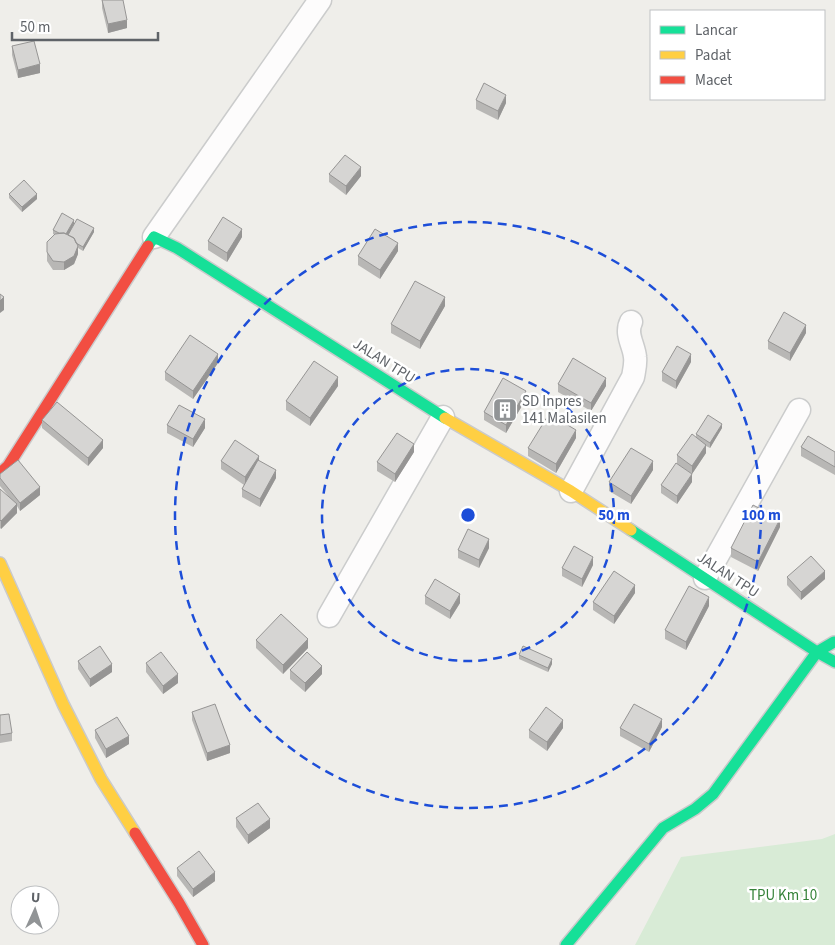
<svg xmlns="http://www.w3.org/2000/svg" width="835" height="945" font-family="'Source Sans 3',sans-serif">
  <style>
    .green { fill: #d8ebd6 }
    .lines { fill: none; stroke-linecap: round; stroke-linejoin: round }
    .street-casing { stroke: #cbcccc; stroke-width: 25 }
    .fast-casing { stroke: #cacacb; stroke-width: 14 }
    .slow-casing { stroke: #cacacb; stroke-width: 14 }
    .jam-casing { stroke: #cacacb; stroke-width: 14 }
    .street { stroke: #fdfcfc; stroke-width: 22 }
    .fast { stroke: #16e098; stroke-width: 11 }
    .slow { stroke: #ffcf43; stroke-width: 11 }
    .jam { stroke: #f24e42; stroke-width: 11 }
    .wall { fill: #b8b7b5 }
    .shaded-wall { fill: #969594 }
    .building { fill: #d6d5d3; stroke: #969594 }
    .ring { fill: none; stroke: #1d4ed8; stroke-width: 2.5; stroke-dasharray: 9 6 }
    .labels { text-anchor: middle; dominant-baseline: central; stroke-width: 5; stroke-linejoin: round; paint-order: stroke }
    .street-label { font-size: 15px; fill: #5f6368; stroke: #fff }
    .poi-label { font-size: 15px; fill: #5f6368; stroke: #fff; text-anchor: start }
    .park-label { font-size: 15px; fill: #348238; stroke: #fff }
    .centre { fill: #1d4ed8; stroke: #fff; stroke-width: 2.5 }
    .ring-label { font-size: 15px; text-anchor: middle; font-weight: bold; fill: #1d4ed8; stroke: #fff; stroke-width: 5; stroke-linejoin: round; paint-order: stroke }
  </style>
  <rect width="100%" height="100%" fill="#efeeea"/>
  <path class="green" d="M835,834V945H635L681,857L822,839Z"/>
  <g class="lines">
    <defs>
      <path id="street" d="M154,237L320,0
        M571,491L633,377C634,371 636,364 635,357C634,345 625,334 631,322
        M705,578L799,410
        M329,616L443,417"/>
      <path id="fast" d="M148,246L154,237L177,248L445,418
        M631,530L817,652L835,662
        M566,945L663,828L695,809L713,794L817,652L834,642"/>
      <path id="slow" d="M445,418L571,491L631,530
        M0,563L63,704L101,779L135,833"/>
      <path id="jam" d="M0,473L8,466L148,246
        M135,833L179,903L203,945"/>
    </defs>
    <use href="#street" class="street-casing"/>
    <use href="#fast" class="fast-casing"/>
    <use href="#slow" class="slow-casing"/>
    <use href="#jam" class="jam-casing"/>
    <use href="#street" class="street"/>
    <use href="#fast" class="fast"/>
    <use href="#slow" class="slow"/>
    <use href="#jam" class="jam"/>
  </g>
  <path class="wall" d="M102,0L127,28L108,33L102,8Z
    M12,46L40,73L18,78L12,55Z
    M476,100L506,103L498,120L476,109Z
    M329,174L361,176L346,195L329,182Z
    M9,194L37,199L22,212L9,198Z
    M74,224L94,232L83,251L78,248V254L74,264L64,270H53L47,261V250L54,234H53V230Z
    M242,237L227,262L208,250V241Z
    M398,251L380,279L358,265V256Z
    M445,306L420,349L391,333V324Z
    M806,333L790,361L768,349V341Z
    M691,362L676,389L662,381V372Z
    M218,363L193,399L165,380V372Z
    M558,384L606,386L591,411L558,392Z
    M338,386L310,426L286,410V401Z
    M526,399L506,433L484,420V412Z
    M42,420L103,448L88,466L42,428Z
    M167,425L205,428L193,447L167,433Z
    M722,428L710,448L706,446V453L692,474L677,464V455L696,437V434Z
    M576,438L556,473L528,456V448Z
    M801,447L835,452V475L801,456Z
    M414,452L395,482L377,471V462Z
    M221,461H259L276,478L260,507L242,497V489L244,485L221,469Z
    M653,470L631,504L609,491V482Z
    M0,474L40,495L20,511L17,506V513L1,529L0,528V489L10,498L0,486Z
    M692,482L677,504L661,493V485Z
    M780,527L758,571L731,557V548Z
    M489,548L479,568L458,558V550Z
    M593,565L582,587L562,576V568Z
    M787,577L825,579L801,600L787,585Z
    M635,593L614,624L593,610V602Z
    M425,596L460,603L450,619L425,604Z
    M709,606L686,650L665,639V630Z
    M256,640L308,648L283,674L256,648Z
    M519,655L552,664L548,672L519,659Z
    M78,661L112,672L90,687L78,669Z
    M146,663L178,683L163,694L146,672Z
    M290,670L322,674L305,692L290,679Z
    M192,712L230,753L207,761L192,720Z
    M0,715L12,733V741L0,743Z
    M662,727L649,752L620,736V728Z
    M563,728L547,751L529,738V730Z
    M95,730L129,744L106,758L95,738Z
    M236,818L270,828L248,844L236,827Z
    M177,868L215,881L193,897L177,876Z"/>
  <path class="shaded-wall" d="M127,20V28L108,33V24Z
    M40,64V73L18,78V70Z
    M506,95V103L498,120V111Z
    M361,167V176L346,195V186Z
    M37,194V199L22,212V207Z
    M74,220V224L65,241V236Z
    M94,228V232L83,251V247Z
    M242,229V237L227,262V253Z
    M398,243V251L380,279V270Z
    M78,246V254L74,264L64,270V262Z
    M4,297V310L0,313V301Z
    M445,297V306L420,349V341Z
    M806,325V333L790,361V353Z
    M218,354V363L193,399V391Z
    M691,354V362L676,389V381Z
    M338,377V386L310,426V418Z
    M606,378V386L591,411V403Z
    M526,391V399L506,433V425Z
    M205,419V428L193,447V439Z
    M722,424V428L710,448V443Z
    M576,430V438L556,473V464Z
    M103,440V448L88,466V458Z
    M414,444V452L395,482V474Z
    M706,445V453L692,474V466Z
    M259,456V464L245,485V477Z
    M653,461V470L631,504V496Z
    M276,470V478L260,507V499Z
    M692,474V482L677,504V496Z
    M40,487V495L20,511V503Z
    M17,504V513L1,529V521Z
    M780,519V527L758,571V562Z
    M489,539V548L479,568V560Z
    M593,557V565L582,587V579Z
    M825,571V579L801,600V592Z
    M635,585V593L614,624V616Z
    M460,594V603L450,619V611Z
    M709,597V606L686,650V642Z
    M308,639V648L283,674V665Z
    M552,659V664L548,672V668Z
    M112,664V672L90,687V679Z
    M322,666V674L305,692V683Z
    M178,674V683L163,694V686Z
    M662,719V727L649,752V744Z
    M563,720V728L547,751V742Z
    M129,736V744L106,758V749Z
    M230,745V753L207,761V753Z
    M270,819V828L248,844V835Z
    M215,872V881L193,897V889Z"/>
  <path class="building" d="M102,0H123L127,20L108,24Z
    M34,41L40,64L18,70L12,46Z
    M484,83L506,95L498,111L476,100Z
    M345,155L361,167L346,186L329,174Z
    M24,180L37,194L22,207L9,194Z
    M62,213L74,220L66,234L64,233H59L53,230Z
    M223,217L242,229L227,253L208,241Z
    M77,219L94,228L83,247L76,243L74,238L68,235Z
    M375,229L398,243L380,270L358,256Z
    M64,233L74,238L78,246L74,256L64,262L53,261L47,252V242L55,234Z
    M415,281L445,297L420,341L391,324Z
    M0,294L4,297L0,301Z
    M784,312L806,325L790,353L768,341Z
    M190,335L218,354L193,391L165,372Z
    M677,346L691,354L676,381L662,372Z
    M573,358L606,378L591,403L558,384Z
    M314,361L338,377L310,418L286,401Z
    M503,378L526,391L506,425L484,412Z
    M57,402L103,440L88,458L42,420Z
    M179,405L205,419L193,439L167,425Z
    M549,414L576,430L556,464L528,448Z
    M708,415L722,424L710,443L696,434Z
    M397,433L414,444L395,474L377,462Z
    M692,434L706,445L692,466L677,455Z
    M808,436L835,452V467L801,447Z
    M235,440L259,456L245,477L221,461Z
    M631,448L653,461L631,496L609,482Z
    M18,460L40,487L20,503L0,478V474Z
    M258,460L276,470L260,499L242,489Z
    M676,463L692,474L677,496L661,485Z
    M0,489L17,504L1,521L0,520Z
    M753,505L780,519L758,562L731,548Z
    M468,529L489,539L479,560L458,550Z
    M574,546L593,557L582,579L562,568Z
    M811,556L825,571L801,592L787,577Z
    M614,571L635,585L614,616L593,602Z
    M435,579L460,594L450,611L425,596Z
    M689,586L709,597L686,642L665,630Z
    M281,614L308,639L283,665L256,640Z
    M100,646L112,664L90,679L78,661Z
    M523,646L552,659L548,668L519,655Z
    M161,652L178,674L163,686L146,663Z
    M307,652L322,666L305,683L290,670Z
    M215,704L230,745L207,753L192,712Z
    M634,704L662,719L649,744L620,728Z
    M546,707L563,720L547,742L529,730Z
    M9,714L12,733L0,735V715Z
    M117,717L129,736L106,749L95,730Z
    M258,803L270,819L248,835L236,818Z
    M199,851L215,872L193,889L177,868Z"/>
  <g class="ring">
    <circle cx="468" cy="515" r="146"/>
    <circle cx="468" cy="515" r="293"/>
  </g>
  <defs>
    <symbol id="building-square" viewBox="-11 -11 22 22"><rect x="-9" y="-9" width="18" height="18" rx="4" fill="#919496" stroke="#fff"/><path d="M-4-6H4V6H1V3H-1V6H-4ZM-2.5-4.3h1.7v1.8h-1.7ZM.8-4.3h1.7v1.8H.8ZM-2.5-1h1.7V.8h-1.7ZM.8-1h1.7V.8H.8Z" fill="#fff"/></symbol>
  </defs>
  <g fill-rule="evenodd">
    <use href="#building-square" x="491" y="396" width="28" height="28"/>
  </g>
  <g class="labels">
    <g class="street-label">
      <text transform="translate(384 361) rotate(32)">JALAN TPU</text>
      <text transform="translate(728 575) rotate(33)">JALAN TPU</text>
    </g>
    <g class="poi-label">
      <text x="522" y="401">SD Inpres<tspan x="522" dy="17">141 Malasilen</tspan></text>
    </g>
    <g class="park-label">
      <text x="783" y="895">TPU Km 10</text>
    </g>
  </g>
  <circle cx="468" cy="515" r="8" class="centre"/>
  <g class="ring-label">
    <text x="614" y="520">50 m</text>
    <text x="761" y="520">100 m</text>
  </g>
  <rect x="650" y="10" width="175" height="90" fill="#ffffff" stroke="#bfc1c3"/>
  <rect x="660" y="26" width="25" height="8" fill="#16e098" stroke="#bfc1c3"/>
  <text x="695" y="35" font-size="15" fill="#5f6368">Lancar</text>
  <rect x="660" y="51" width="25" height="8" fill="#ffcf43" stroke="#bfc1c3"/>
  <text x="695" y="60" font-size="15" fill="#5f6368">Padat</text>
  <rect x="660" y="76" width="25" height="8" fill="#f24e42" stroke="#bfc1c3"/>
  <text x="695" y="85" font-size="15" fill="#5f6368">Macet</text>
  <g transform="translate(35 910) rotate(3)"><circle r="24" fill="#ffffff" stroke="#bfc1c3"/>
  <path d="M0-4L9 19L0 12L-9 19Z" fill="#919496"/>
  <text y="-8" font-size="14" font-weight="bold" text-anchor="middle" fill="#5f6368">U</text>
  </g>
  <path d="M12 32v8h146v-8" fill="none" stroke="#5f6368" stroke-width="2.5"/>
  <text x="20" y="32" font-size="15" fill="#5f6368" stroke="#ffffff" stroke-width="4" paint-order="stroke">50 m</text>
</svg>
